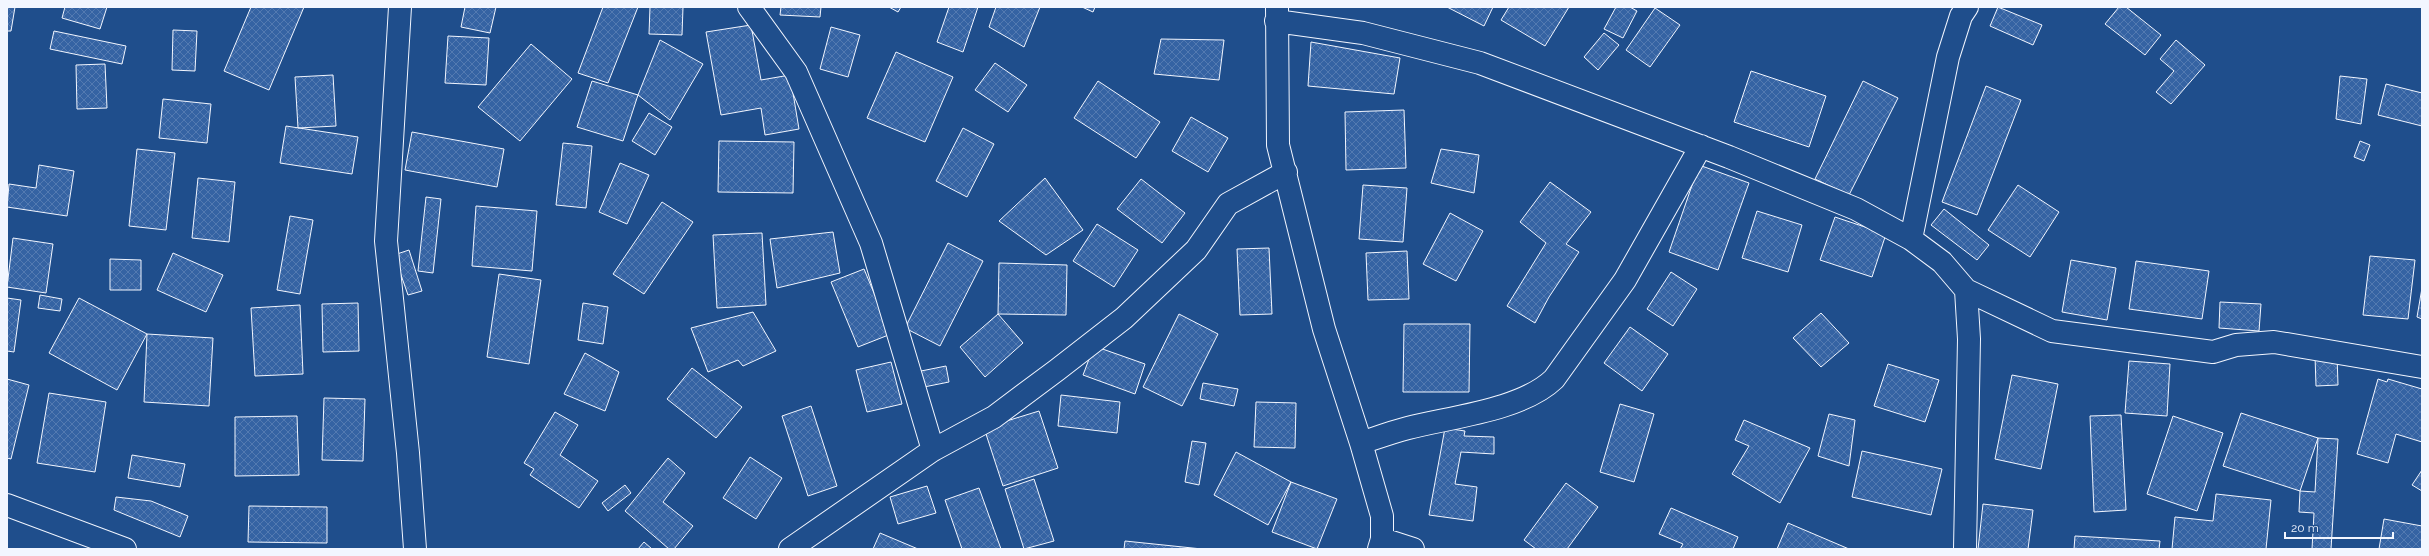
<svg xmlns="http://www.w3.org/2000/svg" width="2429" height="556" font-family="Raleway,sans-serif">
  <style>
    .building { fill: url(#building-cross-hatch); stroke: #f2f6ff }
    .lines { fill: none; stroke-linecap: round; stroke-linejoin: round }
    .minor-casing { stroke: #f2f6ff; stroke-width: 24 }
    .minor { stroke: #1f4e8c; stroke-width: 22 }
  </style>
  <defs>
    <pattern id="building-cross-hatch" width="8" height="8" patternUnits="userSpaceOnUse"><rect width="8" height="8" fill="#3563a3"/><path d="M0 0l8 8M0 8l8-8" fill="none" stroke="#537ab1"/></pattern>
  </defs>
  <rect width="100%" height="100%" fill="#1f4e8c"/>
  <path class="building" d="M7,7H15L11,31H7Z
    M65,7H107L100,29L62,18Z
    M251,7H304L269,90L224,71Z
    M465,7H496L490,33L461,27Z
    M603,7H638L608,83L578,73Z
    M650,7H683L682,35L649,34Z
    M781,7H821L820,17L780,15Z
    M889,7H901L898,12Z
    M949,7H978L963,52L937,42Z
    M996,7H1040L1024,47L989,27Z
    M1082,7H1095L1093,12Z
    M1447,7H1493L1484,26Z
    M1509,7H1569L1545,46L1501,20Z
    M1616,7H1630L1637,11L1623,38L1604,29Z
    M1998,7L2042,25L2033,45L1990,26Z
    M2119,7H2126L2161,35L2145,55L2105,24Z
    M1655,8L1680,25L1650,67L1626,50Z
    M751,25L761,80L790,75L799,129L765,135L761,108L721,115L706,32Z
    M831,27L860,35L848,77L820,69Z
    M173,30L197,31L195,71L172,70Z
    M54,31L126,46L122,64L50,49Z
    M1604,33L1619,45L1598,70L1584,57Z
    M448,36L489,38L486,85L445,83Z
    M1161,39L1224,40L1219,80L1154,74Z
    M660,40L703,64L670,120L638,95Z
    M2176,40L2205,65L2171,104L2156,92L2174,71L2160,59Z
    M1311,42L1400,58L1394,94L1308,86Z
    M531,44L572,79L520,141L478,107Z
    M896,52L953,77L925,142L867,118Z
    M995,63L1027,85L1008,112L975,90Z
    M105,64L107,108L77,109L76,65Z
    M1751,71L1826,96L1809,147L1734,122Z
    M333,75L336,126L298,128L295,77Z
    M2340,76L2367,79L2361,124L2336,119Z
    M592,81L638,95L623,141L577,127Z
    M1098,81L1160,122L1136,158L1074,118Z
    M1863,81L1898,98L1849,195L1815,179Z
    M2386,84L2422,93V126L2378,115Z
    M1986,86L2021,100L1977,215L1942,202Z
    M163,99L211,104L207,143L159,138Z
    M1404,110L1406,168L1346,170L1345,112Z
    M649,113L672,127L655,155L632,141Z
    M1191,117L1228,138L1208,172L1172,151Z
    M286,126L358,137L352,174L280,163Z
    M963,128L994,144L967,197L936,181Z
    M412,132L504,149L497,187L405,170Z
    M719,141L794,142L793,193L718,192Z
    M2360,141L2370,145L2364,161L2354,157Z
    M563,143L592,146L586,208L556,205Z
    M137,149L175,153L166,230L129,226Z
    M1441,149L1479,155L1474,193L1431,183Z
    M620,163L649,175L627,224L599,212Z
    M39,165L74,171L67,216L7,207L9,184L36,188Z
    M1699,165L1749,183L1718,270L1669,252Z
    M198,178L235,182L229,242L192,238Z
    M1045,178L1083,230L1046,255L999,221Z
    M1141,179L1185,213L1162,243L1117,209Z
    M1550,182L1591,212L1566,244L1579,252L1549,297L1535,323L1507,306L1546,243L1520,222Z
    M1363,185L1407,188L1403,242L1359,239Z
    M2018,185L2059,212L2030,257L1988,230Z
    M426,197L441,199L433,273L418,271Z
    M662,202L693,222L644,294L613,274Z
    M476,206L537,211L532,271L472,266Z
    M1944,209L1989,245L1977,260L1931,225Z
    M1757,211L1802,225L1788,272L1742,258Z
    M1450,213L1483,231L1456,281L1423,264Z
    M290,216L313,220L300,294L277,290Z
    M1835,217L1886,234L1872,277L1820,260Z
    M1097,224L1138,250L1114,287L1073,261Z
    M833,232L840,273L777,288L770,239Z
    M762,233L766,305L717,308L713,235Z
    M13,238L53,244L46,293L7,287Z
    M948,243L983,261L940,346L905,328Z
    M1269,248L1272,314L1240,315L1237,249Z
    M409,250L422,291L408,295L394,255Z
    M1407,251L1409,299L1368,300L1366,253Z
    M173,253L223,275L206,312L157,290Z
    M2370,256L2415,260L2408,319L2363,315Z
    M110,259L141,260V290H110Z
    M2071,260L2116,268L2107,320L2062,312Z
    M2136,261L2209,271L2202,319L2129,309Z
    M999,263L1067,265L1066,315L998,314Z
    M864,269L891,334L858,347L831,282Z
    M1671,272L1697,289L1673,326L1647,309Z
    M499,274L541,280L529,364L487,357Z
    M2422,288V319L2417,317Z
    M40,295L62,299L60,311L38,308Z
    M7,298L21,300L14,352L7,351Z
    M79,298L147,334L117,390L49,353Z
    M2220,302L2261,304L2259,331L2219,328Z
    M358,303L359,351L323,352L322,304Z
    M583,303L608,307L603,344L578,340Z
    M300,305L303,374L255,376L251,308Z
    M753,312L776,351L743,366L738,360L708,372L691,328Z
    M1821,313L1849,343L1821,367L1793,338Z
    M998,314L1023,343L985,377L960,347Z
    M1179,314L1218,334L1182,406L1143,387Z
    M1404,324H1470L1469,392H1403Z
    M1630,327L1668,354L1642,391L1604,363Z
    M147,334L213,338L209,406L144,402Z
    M1094,346L1145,364L1135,394L1083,375Z
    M585,353L619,372L605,411L564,394Z
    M2337,355L2338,385L2316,386L2315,356Z
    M2129,361L2170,364L2167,416L2125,413Z
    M891,362L902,404L867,412L856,370Z
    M1888,364L1939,380L1925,422L1874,406Z
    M946,366L949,382L924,387L921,371Z
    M692,368L742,407L716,438L667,399Z
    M2012,375L2058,384L2041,469L1995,459Z
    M7,379L29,385L11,459L7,458Z
    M2378,379L2387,382L2388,379L2422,389V442L2396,434L2388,463L2357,454Z
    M1203,383L1238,389L1234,406L1200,399Z
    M49,393L106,402L95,472L37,463Z
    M1061,395L1120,402L1117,433L1058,426Z
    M324,398L365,399L363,461L322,460Z
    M1256,402L1296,403L1295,448L1254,447Z
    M1620,404L1654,414L1634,482L1600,472Z
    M811,406L837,486L808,496L782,416Z
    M1039,411L1058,468L1003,486L984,428Z
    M555,412L578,425L560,455L598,481L579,508L530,475L534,469L524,463Z
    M2241,413L2318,438L2300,491L2223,466Z
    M1829,414L1855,420L1849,466L1818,456Z
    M2121,415L2126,510L2094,512L2090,416Z
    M297,416L299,475L235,476V417Z
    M2173,416L2223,433L2197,511L2147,494Z
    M1744,420L1810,448L1780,503L1732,474L1749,446L1735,440Z
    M1445,428L1465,431L1464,436L1494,437V454L1461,452L1455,484L1477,487L1473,521L1429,515Z
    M2318,438L2338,439L2331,549H2312L2314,513L2299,512L2300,491L2315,492Z
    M1192,441L1206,443L1199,485L1185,482Z
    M1862,451L1942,469L1931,515L1852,497Z
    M1236,452L1291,482L1268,525L1214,495Z
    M132,455L185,464L180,487L128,478Z
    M750,457L782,478L756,519L723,498Z
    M668,458L685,473L663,502L693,526L674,549H669L625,511Z
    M2422,470V491L2412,485Z
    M1034,479L1054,541L1024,549L1005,489Z
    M1291,482L1337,499L1317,549L1272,532Z
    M1566,483L1598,507L1567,549H1536L1524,540Z
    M625,485L631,493L608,511L602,503Z
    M927,486L936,513L898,524L890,497Z
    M979,488L1001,549H962L945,500Z
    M2216,494L2271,500L2266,549H2172L2175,517L2213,521Z
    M116,497L151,501L188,516L180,537L114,510Z
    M1983,504L2033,510L2028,549H1978Z
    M249,506L327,507V543L248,542Z
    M1671,508L1738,537L1733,549H1680L1683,544L1659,534Z
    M2384,519L2422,526V549H2379Z
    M1788,523L1849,549H1777Z
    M880,533L918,549H873Z
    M2075,536L2160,541L2159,549H2074Z
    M1125,541L1202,549H1124Z
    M644,542L652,549H638Z"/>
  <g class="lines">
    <defs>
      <path id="minor" d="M400,7L386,241L408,453L415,549
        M749,7L796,72L871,243L933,450
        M1277,7L1278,145L1324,329L1361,443L1382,516V539L1379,549
        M1276,21L1363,33L1480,63L1729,157L1856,209L1911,239L1942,262L1966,290L1969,339L1965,549
        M1911,239L1948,57L1961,16L1967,7
        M1966,290L2052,331L2213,352L2236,345L2274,342L2422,367
        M1361,443C1376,438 1392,432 1408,428C1451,417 1522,410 1554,379L1625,280L1701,146
        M7,505L125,549
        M1382,539L1413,549
        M790,549L933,450L994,417L1057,370L1124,318L1196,250L1228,204L1286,172"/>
    </defs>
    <use href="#minor" class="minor-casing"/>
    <use href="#minor" class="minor"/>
  </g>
  <rect width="2429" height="556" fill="none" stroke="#f2f6ff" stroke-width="16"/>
  <path d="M2285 532v6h108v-6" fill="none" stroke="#f2f6ff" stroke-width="2"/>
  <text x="2291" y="532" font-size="12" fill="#f2f6ff" stroke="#1f4e8c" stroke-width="3" paint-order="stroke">20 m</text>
</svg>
